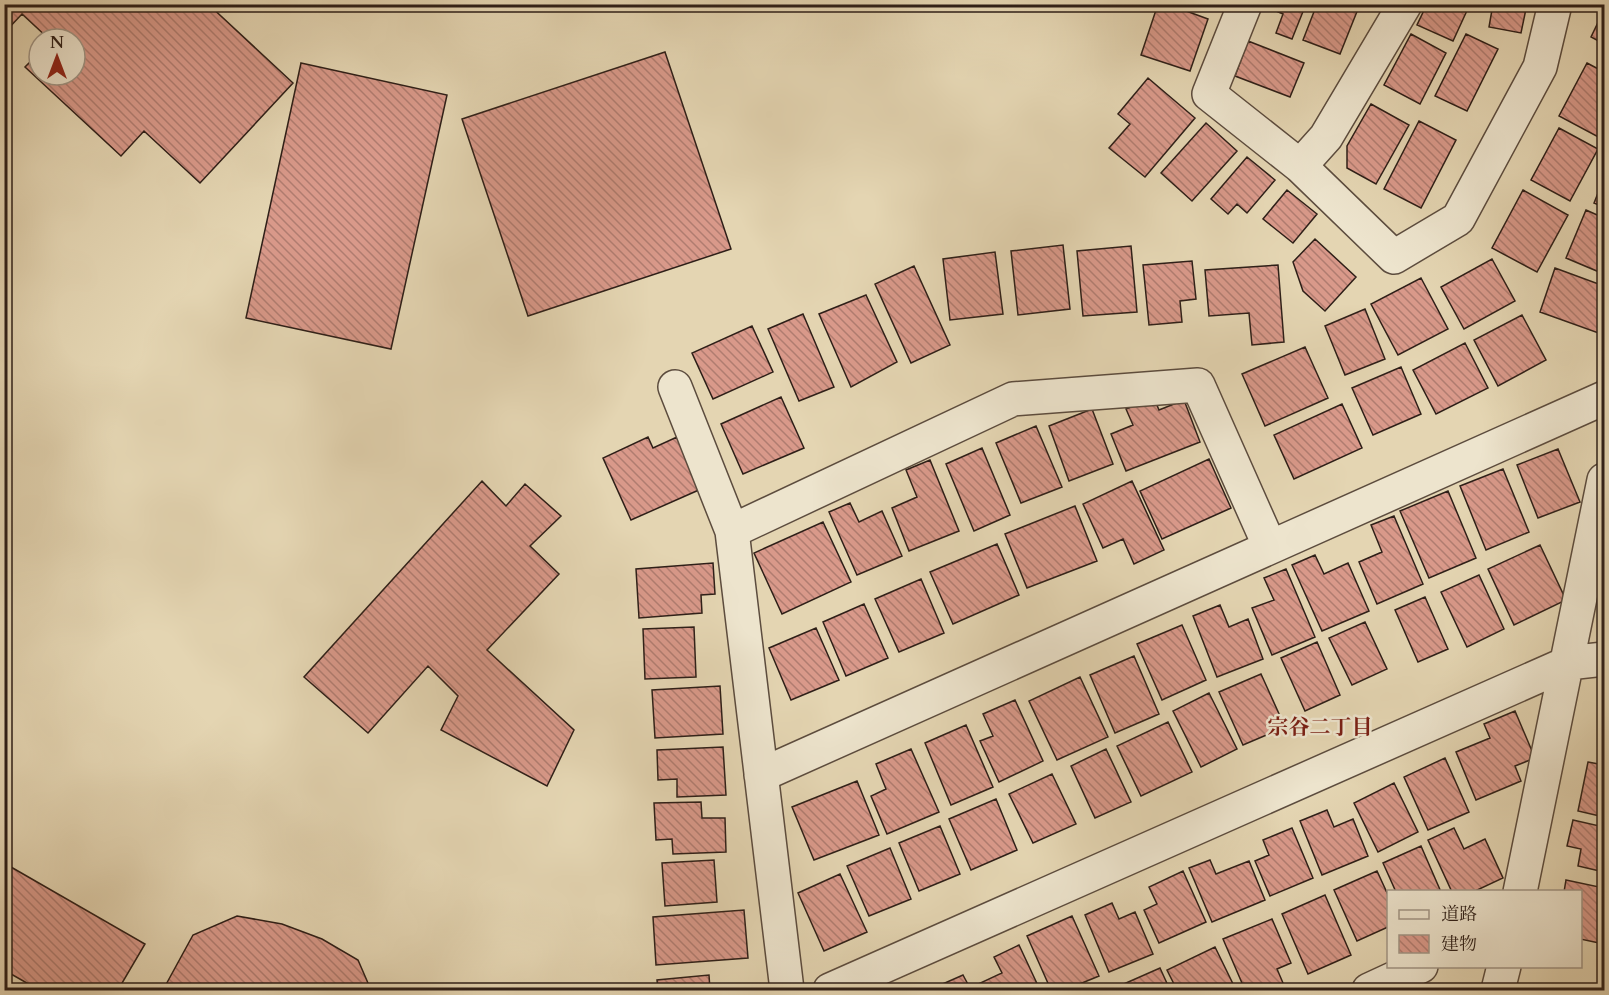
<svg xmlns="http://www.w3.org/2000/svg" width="1609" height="995" font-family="Cardo,'Noto Serif JP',serif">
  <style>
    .building { fill: url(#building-back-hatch); stroke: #2e1f18; stroke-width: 1.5 }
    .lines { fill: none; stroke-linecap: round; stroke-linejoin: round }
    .minor-casing { stroke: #5c4c3e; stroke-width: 36 }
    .minor { stroke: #ede4cd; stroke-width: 33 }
    .labels { text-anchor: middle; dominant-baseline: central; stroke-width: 5; stroke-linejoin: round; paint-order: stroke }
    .neighbourhood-label { font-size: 21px; font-weight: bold; fill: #7a1f14; stroke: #ede4cd }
  </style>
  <defs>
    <pattern id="building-back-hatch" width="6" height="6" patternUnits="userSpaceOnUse" patternTransform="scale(1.5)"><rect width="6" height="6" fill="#d9998a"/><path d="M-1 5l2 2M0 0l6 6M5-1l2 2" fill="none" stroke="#b07c70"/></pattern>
  </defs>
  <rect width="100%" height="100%" fill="#e4d5b2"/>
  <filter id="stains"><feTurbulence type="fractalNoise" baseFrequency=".00333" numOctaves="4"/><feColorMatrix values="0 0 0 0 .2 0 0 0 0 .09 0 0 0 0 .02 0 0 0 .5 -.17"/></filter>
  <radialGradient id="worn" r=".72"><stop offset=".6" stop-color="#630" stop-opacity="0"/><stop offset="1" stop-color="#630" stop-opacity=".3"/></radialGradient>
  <path class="building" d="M4,4H208L293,83L200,183L144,131L121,156L25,67L39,53V75H75V39H49L22,14L4,33Z
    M1158,4H1167L1208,19L1190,71L1141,55Z
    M1306,4L1292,39L1276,33L1283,14L1262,5Z
    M1317,4H1360L1340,54L1303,40Z
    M1427,4H1470L1453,41L1417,25Z
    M1493,4H1527L1521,33L1489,27Z
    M1604,10V44L1591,37Z
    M1411,34L1446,53L1420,104L1384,85Z
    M1466,34L1498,49L1467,111L1435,96Z
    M1248,41L1304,63L1290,97L1235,76Z
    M665,52L731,249L528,316L462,119Z
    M301,63L447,95L391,349L246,318Z
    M1587,63L1604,72V140L1559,116Z
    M1148,78L1195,118L1145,177L1109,148L1130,124L1118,114Z
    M1371,104L1409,125L1376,184L1347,168V146Z
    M1419,121L1456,140L1421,208L1384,189Z
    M1206,123L1237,151L1192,201L1161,173Z
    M1559,128L1598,149L1570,201L1531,180Z
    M1247,157L1275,180L1247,213L1237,204L1228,214L1211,199Z
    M1604,178V207L1594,203Z
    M1287,190L1317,214L1293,243L1263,219Z
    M1523,190L1568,215L1537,272L1492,248Z
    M1586,210L1604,218V274L1566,258Z
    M1315,239L1356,277L1325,311L1303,291L1293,262Z
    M1063,245L1070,309L1018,315L1011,251Z
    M1131,246L1137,312L1083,316L1077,251Z
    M995,252L1003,314L950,320L943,259Z
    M1492,259L1515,301L1464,329L1441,287Z
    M1192,261L1196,299L1180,301L1182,322L1149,325L1143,265Z
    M1278,265L1284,342L1252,345L1249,313L1209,316L1205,270Z
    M914,266L950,345L911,363L875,284Z
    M1555,268L1604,286V335L1540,312Z
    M1421,278L1448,329L1398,355L1371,304Z
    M866,295L897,362L851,387L819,314Z
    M1365,309L1385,359L1345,375L1325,326Z
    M803,314L834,387L799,401L768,329Z
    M1522,315L1546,360L1498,386L1474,340Z
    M752,326L773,372L713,399L692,353Z
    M1465,343L1488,388L1436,414L1413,370Z
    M1305,347L1328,398L1265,426L1242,374Z
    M1401,367L1421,414L1373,435L1352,388Z
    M781,397L804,448L743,474L721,424Z
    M1154,398L1159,410L1184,400L1200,442L1126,471L1111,434L1133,425L1126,409Z
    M1342,404L1362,448L1294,479L1274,435Z
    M1092,409L1113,464L1069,481L1049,426Z
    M1036,426L1062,487L1021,503L996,443Z
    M648,437L653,448L677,437L701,489L631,520L603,458Z
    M982,448L1010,515L974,531L946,464Z
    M1558,449L1580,502L1538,518L1517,465Z
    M1209,459L1231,508L1162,539L1140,491Z
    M930,460L959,531L909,551L892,508L917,497L906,470Z
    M1503,469L1529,532L1486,550L1460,486Z
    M482,481L506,506L525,484L561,516L530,546L559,574L487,650L574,730L547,786L441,730L458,696L428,666L368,733L304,677Z
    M1132,481L1164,550L1134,564L1123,539L1103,548L1083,504Z
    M1448,491L1476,558L1429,578L1400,511Z
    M850,503L859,522L882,511L902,556L857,575L829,512Z
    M1075,506L1097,561L1027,588L1005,534Z
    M1394,516L1423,584L1377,604L1359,562L1382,552L1371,525Z
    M823,522L851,582L782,614L754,553Z
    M997,544L1019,595L953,624L930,572Z
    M1540,545L1566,600L1514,625L1488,569Z
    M1315,555L1324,574L1348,563L1369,611L1322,631L1292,565Z
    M713,563L715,594L701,595L702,613L639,618L636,569Z
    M1286,569L1315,637L1272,655L1252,608L1274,600L1264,578Z
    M1479,575L1504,629L1467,647L1441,592Z
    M921,579L944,633L899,652L875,599Z
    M1425,597L1448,649L1418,662L1395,610Z
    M864,604L888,658L846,676L823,622Z
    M1220,605L1229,627L1248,619L1263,659L1217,677L1193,616Z
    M1365,622L1387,669L1352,685L1329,638Z
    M1182,625L1206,680L1162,700L1137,644Z
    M694,627L696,677L645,679L643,629Z
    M816,628L839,680L791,700L769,648Z
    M1317,642L1340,695L1305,711L1281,658Z
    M1134,656L1159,714L1115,733L1090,675Z
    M1261,674L1285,727L1243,745L1219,692Z
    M1080,677L1108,737L1057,760L1029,701Z
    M720,686L723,734L655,738L652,690Z
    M1209,693L1237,749L1201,767L1173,711Z
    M1015,700L1043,761L999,782L980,741L993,736L983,714Z
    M1515,711L1535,758L1515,766L1521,781L1476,800L1456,752L1490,738L1484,724Z
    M1168,722L1192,772L1141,796L1117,746Z
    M966,725L993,787L951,805L925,743Z
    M723,747L726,795L677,797V779L658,780L657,750Z
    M911,749L939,812L887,834L871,796L886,789L876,764Z
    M1106,749L1131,802L1095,818L1071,766Z
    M1445,758L1469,812L1428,830L1404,777Z
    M1588,762L1604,765V817L1578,811Z
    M1052,774L1076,824L1033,843L1009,794Z
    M857,781L879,835L814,860L792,807Z
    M1394,783L1418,832L1378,852L1354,803Z
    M996,799L1017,850L971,870L949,819Z
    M701,802L702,818H725L726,852L673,854L672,839L656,840L654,803Z
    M1327,810L1334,827L1353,819L1368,856L1322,875L1300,821Z
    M1573,820L1604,827V872L1578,866L1581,849L1567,846Z
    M940,826L960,874L919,891L899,843Z
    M1292,828L1313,878L1270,896L1255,861L1269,855L1263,840Z
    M1454,828L1464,849L1485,839L1503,878L1473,892H1452L1428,840Z
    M1421,846L1441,892H1396L1383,863Z
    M890,848L911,899L869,916L847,866Z
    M714,860L717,902L665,906L662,863Z
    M1210,860L1216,874L1249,861L1265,900L1212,922L1189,868Z
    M4,863L145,944L118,990H39L4,970Z
    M1183,871L1206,922L1159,943L1144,910L1157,904L1149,887Z
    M1377,871L1388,895V927L1357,941L1334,890Z
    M840,874L867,932L824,951L798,893Z
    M1566,880L1604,888V944L1580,939V892H1564Z
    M1325,895L1351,955L1308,974L1282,914Z
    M1112,903L1119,919L1135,912L1153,954L1109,972L1085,915Z
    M744,910L748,958L656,965L653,917Z
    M237,916L282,924L322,939L358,960L371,990H163L193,935Z
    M1072,916L1099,976L1065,990H1051L1027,936Z
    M1272,919L1291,963L1277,969L1286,990H1245L1223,939Z
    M1019,945L1040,990H979L976,985L1002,973L994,957Z
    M1215,947L1236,990H1177L1167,970Z
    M1160,968L1170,990H1118L1117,987Z
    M709,975L710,990H658L657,980Z
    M963,975L971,990H929Z"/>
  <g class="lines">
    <defs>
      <path id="minor" d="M1245,4L1209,94L1300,166L1394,257L1458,219L1540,67L1555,4
        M1300,166L1326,137L1405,4
        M675,387L732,531
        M761,775L1604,398
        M1520,892L1604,480
        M787,990L732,531L1013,399L1198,385L1270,547
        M830,990L1568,663L1604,659
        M1369,990L1421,966
        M1498,990L1504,966"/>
    </defs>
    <use href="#minor" class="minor-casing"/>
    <use href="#minor" class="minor"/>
  </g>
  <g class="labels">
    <g class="neighbourhood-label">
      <text x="1320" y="727">宗谷二丁目</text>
    </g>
  </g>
  <rect width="1609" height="995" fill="none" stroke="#e4d5b2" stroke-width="24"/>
  <rect x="6" y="6" width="1597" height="983" fill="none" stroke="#2e1f18" stroke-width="3"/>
  <rect x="12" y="12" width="1585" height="971" fill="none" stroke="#2e1f18" stroke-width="1.5"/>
  <rect x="1387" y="890" width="195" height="78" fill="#ede4cd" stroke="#a19585" stroke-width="1.5"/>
  <rect x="1399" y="910" width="30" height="9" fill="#ede4cd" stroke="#a19585" stroke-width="1.5"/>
  <text x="1441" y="920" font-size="18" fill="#2e1f18">道路</text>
  <rect x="1399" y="935" width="30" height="18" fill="url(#building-back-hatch)" stroke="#a19585" stroke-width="1.5"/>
  <text x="1441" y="950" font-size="18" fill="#2e1f18">建物</text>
  <g transform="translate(57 57)"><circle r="28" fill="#ede4cd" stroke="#a19585" stroke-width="1.5"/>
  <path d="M0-4.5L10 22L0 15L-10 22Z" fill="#8f2418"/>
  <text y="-9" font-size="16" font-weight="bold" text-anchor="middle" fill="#2e1f18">N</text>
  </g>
  <rect width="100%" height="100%" filter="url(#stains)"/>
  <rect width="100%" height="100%" fill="url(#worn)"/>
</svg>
